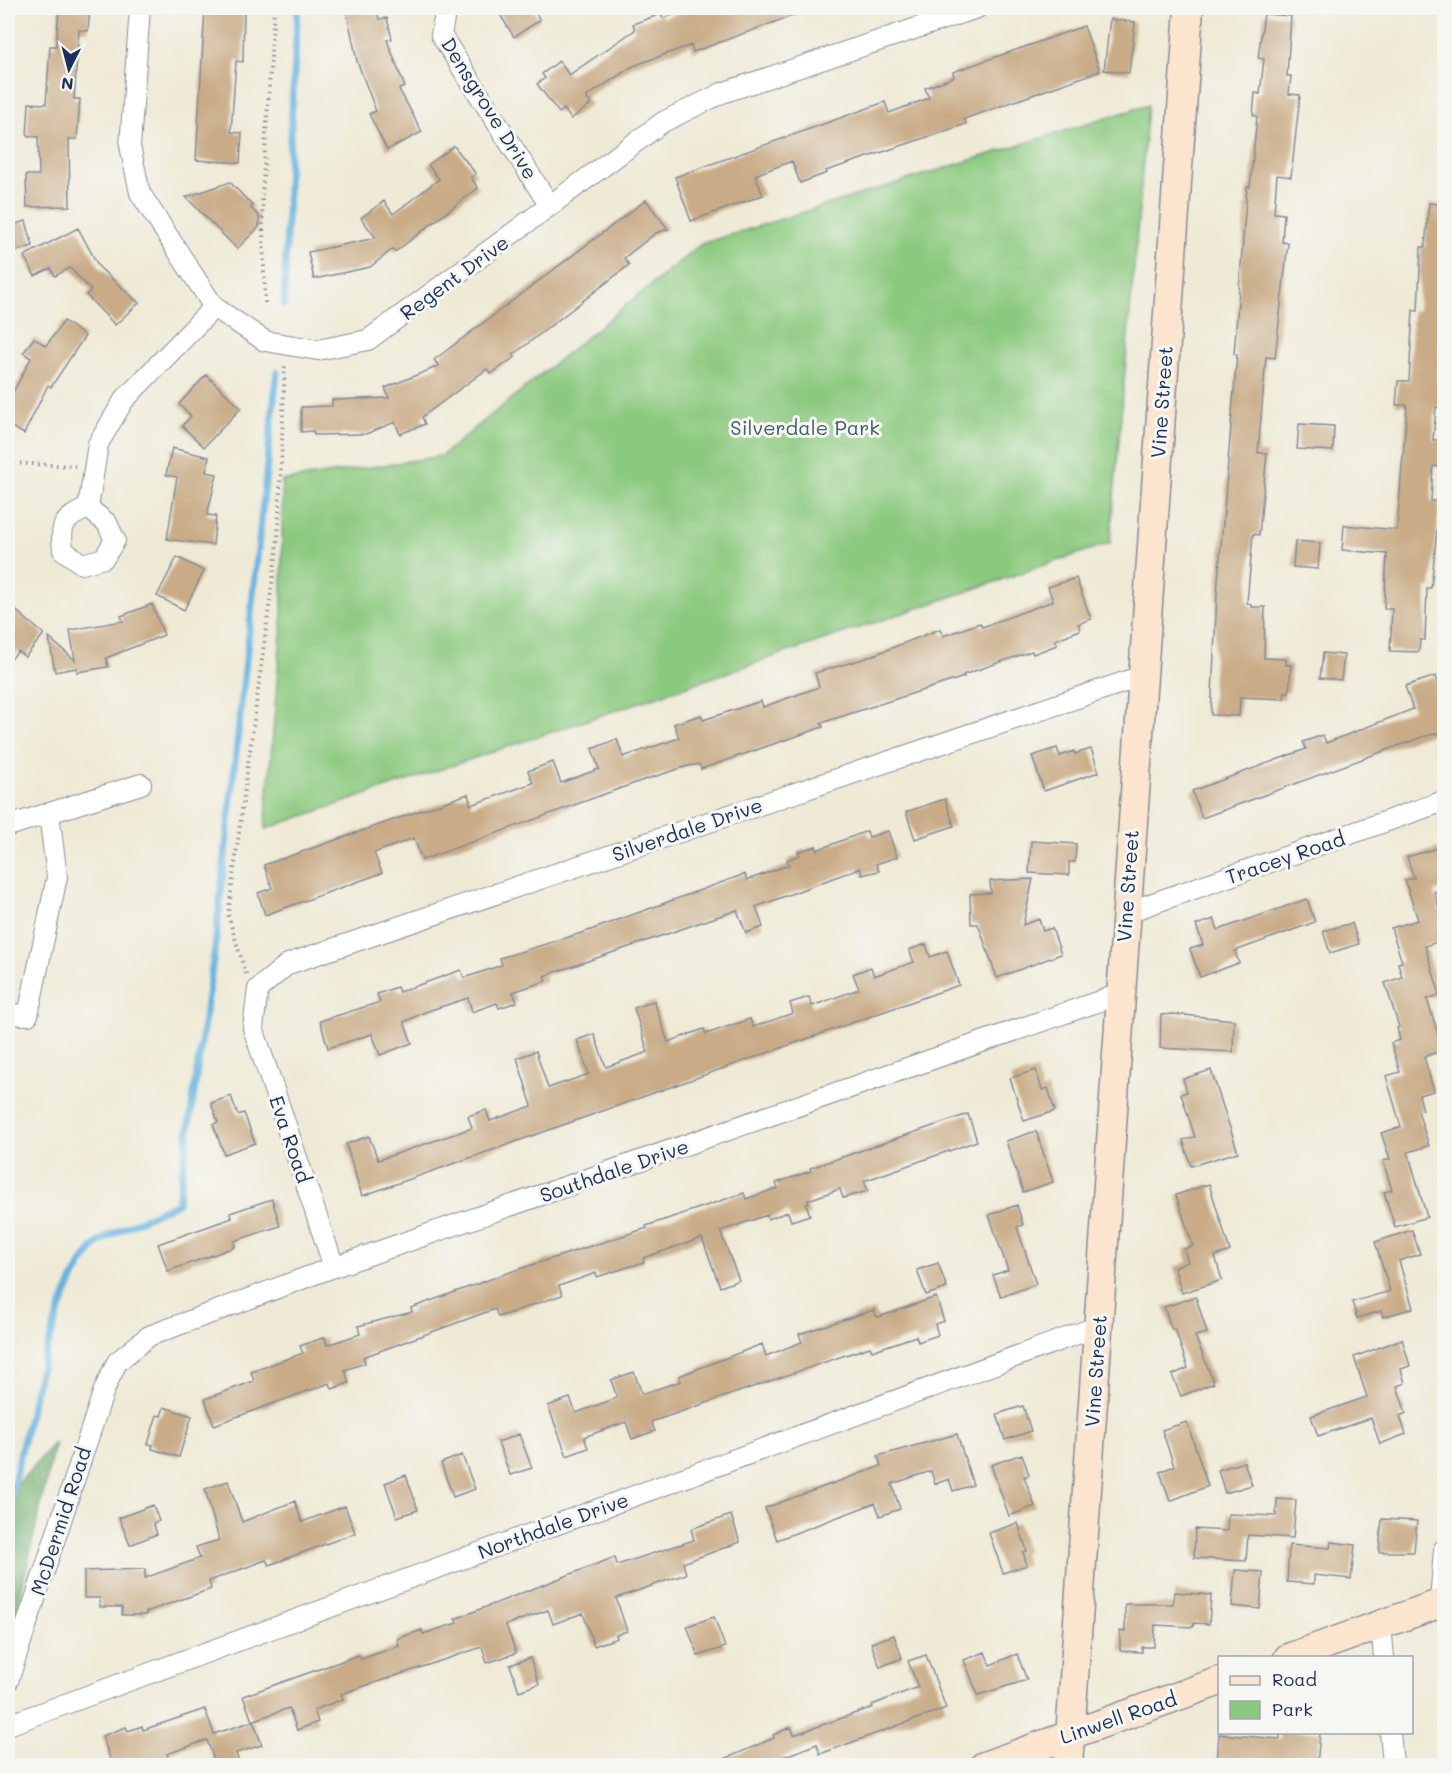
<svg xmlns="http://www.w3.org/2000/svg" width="1452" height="1773" font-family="Mali,sans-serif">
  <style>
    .green { fill: #8bc97e; stroke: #537c6e; stroke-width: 1.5 }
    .forest { fill: #70ad6d; stroke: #466e66; stroke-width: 1.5 }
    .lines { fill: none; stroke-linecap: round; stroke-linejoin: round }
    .stream { stroke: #66b3e0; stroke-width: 7 }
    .building { fill: #c9ac87 }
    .street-casing { stroke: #858c9a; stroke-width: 22 }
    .secondary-casing { stroke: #858c9a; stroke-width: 31 }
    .path { stroke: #858c9a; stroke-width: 4; stroke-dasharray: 1.5 4.5; stroke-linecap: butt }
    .street { stroke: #fff; stroke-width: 20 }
    .secondary { stroke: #fbe5cf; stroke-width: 28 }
    .labels { text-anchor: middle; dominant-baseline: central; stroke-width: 6; stroke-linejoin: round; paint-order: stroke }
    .street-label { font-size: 20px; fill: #1b2f5e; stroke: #f6f6f2 }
    .park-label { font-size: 20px; fill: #3d5d68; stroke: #f6f6f2 }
  </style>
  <rect width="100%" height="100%" fill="#f6f6f2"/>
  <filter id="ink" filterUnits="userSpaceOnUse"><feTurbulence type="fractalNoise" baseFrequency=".0167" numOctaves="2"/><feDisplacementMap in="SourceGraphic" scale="12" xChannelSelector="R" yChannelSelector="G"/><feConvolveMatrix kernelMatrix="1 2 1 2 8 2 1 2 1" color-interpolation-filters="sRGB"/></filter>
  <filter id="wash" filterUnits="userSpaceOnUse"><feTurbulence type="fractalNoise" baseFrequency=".008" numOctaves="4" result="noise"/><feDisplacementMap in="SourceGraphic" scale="24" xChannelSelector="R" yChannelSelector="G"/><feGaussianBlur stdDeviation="1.35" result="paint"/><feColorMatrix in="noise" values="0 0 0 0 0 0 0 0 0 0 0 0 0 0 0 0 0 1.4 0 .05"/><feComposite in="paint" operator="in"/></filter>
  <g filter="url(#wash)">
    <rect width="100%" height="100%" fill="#efead6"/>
    <path class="green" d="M1148,105L1110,543L265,829L282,621V481L441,456L701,244Z"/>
    <path class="forest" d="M55,1442L8,1651V1495Z"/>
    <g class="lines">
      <path class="stream" d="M284,305L289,159L298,8
        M8,1509C24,1442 50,1293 96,1245C106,1234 162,1211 178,1203L215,947L277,372"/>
    </g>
    <g id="blocks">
      <path class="building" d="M59,8H90L88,31L79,30L74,99H80L77,139H69L70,206L27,207L26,175H39L38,137L27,136L29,103L46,104L50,46H56Z
        M205,8H244L243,62L236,61L231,132L242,133L240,163L196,160Z
        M346,8H376L379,19L387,18L392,39L387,40L405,87L399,89L422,132L387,150L369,114L376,111L357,61Z
        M496,8H533L540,20L514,37Z
        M694,8L811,9L693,52L691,45L633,66L586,97L591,104L571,119L564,109L559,113L537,84L545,78L542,74L559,61L569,75L635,30L633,24L661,14L663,18Z
        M1264,14L1291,16L1287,76H1291L1289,94L1300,95L1291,177L1277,175L1274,213L1284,214L1282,242L1288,243L1275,358L1266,357L1258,453H1267L1259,535L1253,534L1247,603L1251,604V607H1265L1264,658L1286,659V665H1291L1289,692H1285L1284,699L1240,697L1239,716L1211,715L1217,593L1237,355L1234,354L1247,187H1250L1257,116L1253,115L1255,93L1260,94L1264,59L1258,58Z
        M1110,19L1135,22L1129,73L1104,70Z
        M1084,26L1100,71L964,119L966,124L826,171L827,173L800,183L792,161L755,175L763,195L691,221L675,177L885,102L889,113L929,98L925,88L954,77L953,72Z
        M454,146L476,174L471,178L478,188L395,252L393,249L370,267L314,279L308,252L376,238L361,218L384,201L393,214L439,179L428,165Z
        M230,182L253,206L251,208L259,216V227L237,249L186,197Z
        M646,200L668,229L656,233L624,258L629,265L513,355L515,357L491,374L487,369L422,417L425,424L400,434L395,422L366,434L314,435L313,431L301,432V407L332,406V400L389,398L385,388L439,366L434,360Z
        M1429,203L1444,205V348L1440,347L1438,380L1444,381V408L1436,407L1433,440H1442L1440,467L1433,466L1431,501H1440L1431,588H1427L1425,640H1420L1419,652L1390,651L1392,609H1384L1387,554L1342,550L1344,525L1397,530L1407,405H1396L1398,381H1409L1413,310L1418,311L1421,247H1425Z
        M26,221L33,246L8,253V226Z
        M78,228L99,267L139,303L115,325L86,295L91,290L70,268L55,276L51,268L35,276L24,256Z
        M64,321L85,336L51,387L48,385L24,434L8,425V402L31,358L23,353L34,338L46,346Z
        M206,375L241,408L204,447L182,426L191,416L179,404Z
        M1299,424L1334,426L1333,451L1297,449Z
        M172,448L209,457L206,472L217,474L207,515L216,516L213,545L167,539L177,477L166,475Z
        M1295,541L1320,543L1318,569L1293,567Z
        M177,557L204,571L184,610L157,596Z
        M1076,578L1091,619L1078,624L1080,630L1055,640L1057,645L1033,654L1032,651L963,675L964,677L821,723L823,727L701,769L699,764L688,766L638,782L422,860L414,838L374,853L382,873L265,915L258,893L272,888L264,865L468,794L471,805L533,783L528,771L553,762L561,783L599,769L592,749L617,739L623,757L679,738L674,724L701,715L703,720L761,701L763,707L819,687L815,673L866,658L940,629L943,636L980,623L982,627L1053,601L1048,587Z
        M8,604L44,634L25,657L18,651L8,663Z
        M152,604L164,635L106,658L108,667L77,672V668L55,672L49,638L75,660L70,630L123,621L121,616Z
        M1323,653L1344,655L1341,680L1320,678Z
        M1436,676L1444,700V732L1422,737L1202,818L1192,791L1306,749L1303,742L1323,735L1326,743L1413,709L1405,686Z
        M1057,748L1060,756L1074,751L1075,754L1091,749L1099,772L1044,791L1032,756Z
        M945,799L954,826L915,839L906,812Z
        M867,831L869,837L888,831L897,857L876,864L879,871L862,875L860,868L756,907L763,927L746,933L737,910L544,976L546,981L513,992L517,1002L499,1008L497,1003L472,1012L468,998L425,1012L404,1022L412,1043L380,1055L372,1034L328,1048L320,1021L380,1002L377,994L397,987L399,992L461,970L464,978L502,965L500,958L585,932L745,874L747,880L789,865L787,860L800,855L798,852L816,846L817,850Z
        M1031,841L1076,844L1075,862H1069V875L1029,873Z
        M1438,848L1444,870V888L1434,892L1444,923L1440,924L1444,940L1425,946L1440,995L1427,999L1443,1050L1424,1057L1434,1091L1419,1095L1423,1110L1418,1111L1429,1146L1408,1152L1427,1217L1395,1227L1384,1192L1392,1190L1383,1161L1390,1159L1381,1133L1401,1127L1386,1076L1400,1072L1391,1043L1400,1040L1397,1028L1399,1027L1385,983L1402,977L1398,963L1402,962L1391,928L1418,920L1405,880L1414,878L1407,857Z
        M1033,879L1023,925L1039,919L1043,931L1052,928L1061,954L997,978L978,924H971L970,894L991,893L990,881Z
        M1307,899L1315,922L1235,951L1239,963L1200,977L1190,949L1203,945L1196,925L1214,919L1218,930Z
        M1352,923L1359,944L1330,953L1323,931Z
        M926,944L930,957L947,951L959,985L362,1196L346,1144L369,1136L378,1160L472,1128L468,1116L486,1110L490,1121L532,1106L517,1058L536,1051L548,1088L589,1074L577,1040L594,1034L606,1067L648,1052L634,1008L654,1001L668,1042L704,1029L706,1034L750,1019L753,1027L793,1013L790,1003L809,997L812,1006L859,989L853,974L871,967L874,976L914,962L909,950Z
        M1173,1014L1234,1020L1233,1052L1160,1048L1161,1015Z
        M1036,1070L1042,1090L1048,1088L1055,1111L1024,1121L1010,1078Z
        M1211,1070L1238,1152L1191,1166L1183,1140L1195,1137L1181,1094L1187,1092L1183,1079Z
        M231,1096L238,1115L244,1113L255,1143L224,1154L213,1124L218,1122L211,1103Z
        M968,1114L977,1141L864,1181L868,1191L843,1198L840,1189L808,1200L809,1203L806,1204L810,1215L791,1221L788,1212L768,1219L767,1215L720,1231L739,1280L720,1287L702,1238L643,1258L644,1262L597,1277L596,1273L559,1286L562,1295L498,1317L495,1309L363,1357L365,1363L345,1370L349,1383L332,1389L330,1383L214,1425L205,1399L254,1381L251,1372L303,1353L300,1346L325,1337L327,1345L360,1334L358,1326L412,1312L411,1308L513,1271L647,1228L646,1226L744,1193L746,1199L778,1188L776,1183L811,1171L810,1168Z
        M1036,1131L1053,1182L1023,1192L1006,1141Z
        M1209,1184L1230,1251L1215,1256L1222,1280L1182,1293L1174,1267L1188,1262L1184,1249L1193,1246L1176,1195Z
        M272,1199L280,1226L234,1241L235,1247L168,1271L158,1244L232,1218L230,1213Z
        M1017,1205L1023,1225L1017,1227L1036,1284L1001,1297L993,1275L1008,1270L989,1215Z
        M1412,1230L1420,1254L1399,1261L1413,1308L1383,1317L1381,1311L1357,1318L1352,1302L1390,1291L1375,1242Z
        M938,1263L947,1288L926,1295L917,1270Z
        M936,1297L944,1321L935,1324L938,1335L918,1342L916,1336L872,1351L870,1347L840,1357L651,1422L655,1431L632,1439L626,1422L584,1437L588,1448L567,1456L548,1406L570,1398L576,1413L617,1398L611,1380L634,1372L642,1394L681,1381L679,1376L762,1344L766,1356L802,1342L799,1334L874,1310L876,1316L879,1317Z
        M1196,1297L1207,1333L1195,1336L1214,1383L1181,1396L1172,1375L1188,1368L1175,1329L1172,1330L1164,1307Z
        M1402,1339L1410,1366L1401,1369L1405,1383L1397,1386L1406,1413L1400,1416L1406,1434L1380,1444L1371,1418L1318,1436L1311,1416L1367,1397L1354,1357Z
        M1023,1406L1031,1431L1005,1440L997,1414Z
        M164,1407L192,1416L179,1457L152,1449L153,1445L148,1444L157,1415L161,1416Z
        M1187,1422L1208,1486L1170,1501L1160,1472L1174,1466L1162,1430Z
        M519,1434L532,1468L510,1475L498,1442Z
        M957,1434L973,1485L953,1491L949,1479L935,1484L931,1471L892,1484L900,1509L880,1516L875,1503L777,1540L765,1508L881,1466L878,1456Z
        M1022,1454L1029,1475L1024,1477L1035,1506L1009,1516L991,1465Z
        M462,1455L475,1489L453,1497L441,1463Z
        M1244,1462L1252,1485L1225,1493L1218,1470Z
        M406,1475L418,1510L397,1517L385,1483Z
        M228,1481L242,1522L295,1501L302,1522L345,1506L355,1533L269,1565L266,1560L209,1581L211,1589L146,1612V1615H122V1607H100V1598H84V1571L145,1569V1578L200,1558L196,1547L219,1540L205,1489Z
        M1277,1499L1296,1500L1293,1538L1248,1535L1246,1561L1194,1558L1195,1529L1227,1531L1228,1514L1276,1516Z
        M153,1505L159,1521L153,1523L157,1534L130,1545L119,1518Z
        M731,1515L740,1542L683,1563L686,1574L616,1598L627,1631L616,1635L617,1638L594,1646L583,1613L553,1624L548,1610L506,1625L516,1653L487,1663L482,1647L341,1694L343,1699L314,1710L318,1722L297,1730L289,1708L252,1721L243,1696L359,1655L361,1659L399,1646L397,1639L422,1630L423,1634L457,1623L455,1619L615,1557L617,1565L694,1540L691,1529Z
        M1382,1519L1417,1521L1414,1552H1379Z
        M1018,1523L1027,1551L1023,1552L1027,1565L1003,1573L989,1533Z
        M1331,1542L1355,1545L1351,1579L1314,1575V1584L1287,1582L1289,1545L1330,1548Z
        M1235,1570L1263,1572L1260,1609L1232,1606Z
        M1174,1592L1211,1595L1209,1624L1194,1623L1193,1627L1155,1625L1154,1647H1142V1652L1120,1651V1631H1125V1604H1173Z
        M714,1617L725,1647L698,1656L687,1626Z
        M894,1635L902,1658L880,1667L871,1643Z
        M985,1652L990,1665L1017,1654L1027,1680L978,1695L964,1660Z
        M926,1655L946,1708L820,1754L817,1744L783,1757L786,1766H708L774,1738L773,1735L791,1727L794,1735L873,1707L872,1705L918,1687L908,1661Z
        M530,1658L539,1684L519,1691L510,1665Z
        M205,1709L214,1734L253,1721L262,1745L236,1753L240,1766H216L207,1740L167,1754L171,1766H113L102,1736L126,1727L128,1731L142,1726L143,1730Z
        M1280,1732H1320L1317,1766L1217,1763L1219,1734L1280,1739Z"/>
    </g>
  </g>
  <g filter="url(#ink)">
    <use href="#blocks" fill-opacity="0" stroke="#858c9a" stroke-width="1.5"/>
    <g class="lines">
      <defs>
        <path id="street" d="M140,8L130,146L140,193L214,307L265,341L318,350L368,340L663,122L722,93L977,8
          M446,8L441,35L550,206
          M88,508L107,523L115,540L104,558L82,564L63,550C60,524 63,519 88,508L98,444L124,400L214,307
          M8,826L141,784
          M1125,913L1444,801
          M8,1014L28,1015L57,877L49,813
          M334,1267L253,1028L258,989L288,964L1142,676
          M1440,1603L1444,1549
          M1381,1625L1384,1658
          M8,1681L104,1390L117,1362L149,1336L334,1267L1120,994
          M8,1725L1099,1326
          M1390,1732L1393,1764"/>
        <path id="secondary" d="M1288,1658L1444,1602
          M984,1766L1220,1681
          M1068,1766L1189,8"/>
      </defs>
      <use href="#street" class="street-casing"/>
      <use href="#secondary" class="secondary-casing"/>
      <path class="path" d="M265,303L262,197L274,8
        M8,463L75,466
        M246,974L228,915L278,540L285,364"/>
      <use href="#street" class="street"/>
      <use href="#secondary" class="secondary"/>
    </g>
  </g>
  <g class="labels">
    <g class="street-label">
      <text transform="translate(490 108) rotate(58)">Densgrove Drive</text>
      <text transform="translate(454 277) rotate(-36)">Regent Drive</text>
      <text transform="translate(1161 402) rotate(-86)">Vine Street</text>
      <text transform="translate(687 829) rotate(-19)">Silverdale Drive</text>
      <text transform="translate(1285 857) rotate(-19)">Tracey Road</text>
      <text transform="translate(1127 886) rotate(-86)">Vine Street</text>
      <text transform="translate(291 1139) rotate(71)">Eva Road</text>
      <text transform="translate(614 1170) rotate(-19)">Southdale Drive</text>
      <text transform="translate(1095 1371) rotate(-86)">Vine Street</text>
      <text transform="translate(60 1521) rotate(-72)">McDermid Road</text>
      <text transform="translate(553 1525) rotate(-20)">Northdale Drive</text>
      <text transform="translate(1118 1717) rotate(-19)">Linwell Road</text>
    </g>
    <g class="park-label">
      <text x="805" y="427">Silverdale Park</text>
    </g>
  </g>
  <rect width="1452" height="1773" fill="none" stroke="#f6f6f2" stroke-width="30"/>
  <rect x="1218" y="1656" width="195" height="78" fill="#f6f6f2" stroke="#9ea6b7" stroke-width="1.5"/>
  <rect x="1230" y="1676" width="30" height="9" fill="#fbe5cf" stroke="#9ea6b7" stroke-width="1.5"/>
  <text x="1272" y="1686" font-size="18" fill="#1b2f5e">Road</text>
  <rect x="1230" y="1701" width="30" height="18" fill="#8bc97e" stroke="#9ea6b7" stroke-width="1.5"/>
  <text x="1272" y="1716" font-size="18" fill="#1b2f5e">Park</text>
  <g transform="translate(69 69) rotate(186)" stroke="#f6f6f2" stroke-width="4.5" paint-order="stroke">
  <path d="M0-4.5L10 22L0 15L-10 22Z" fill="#1b2f5e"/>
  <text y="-9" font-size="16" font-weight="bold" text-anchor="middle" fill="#1b2f5e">N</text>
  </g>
</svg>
